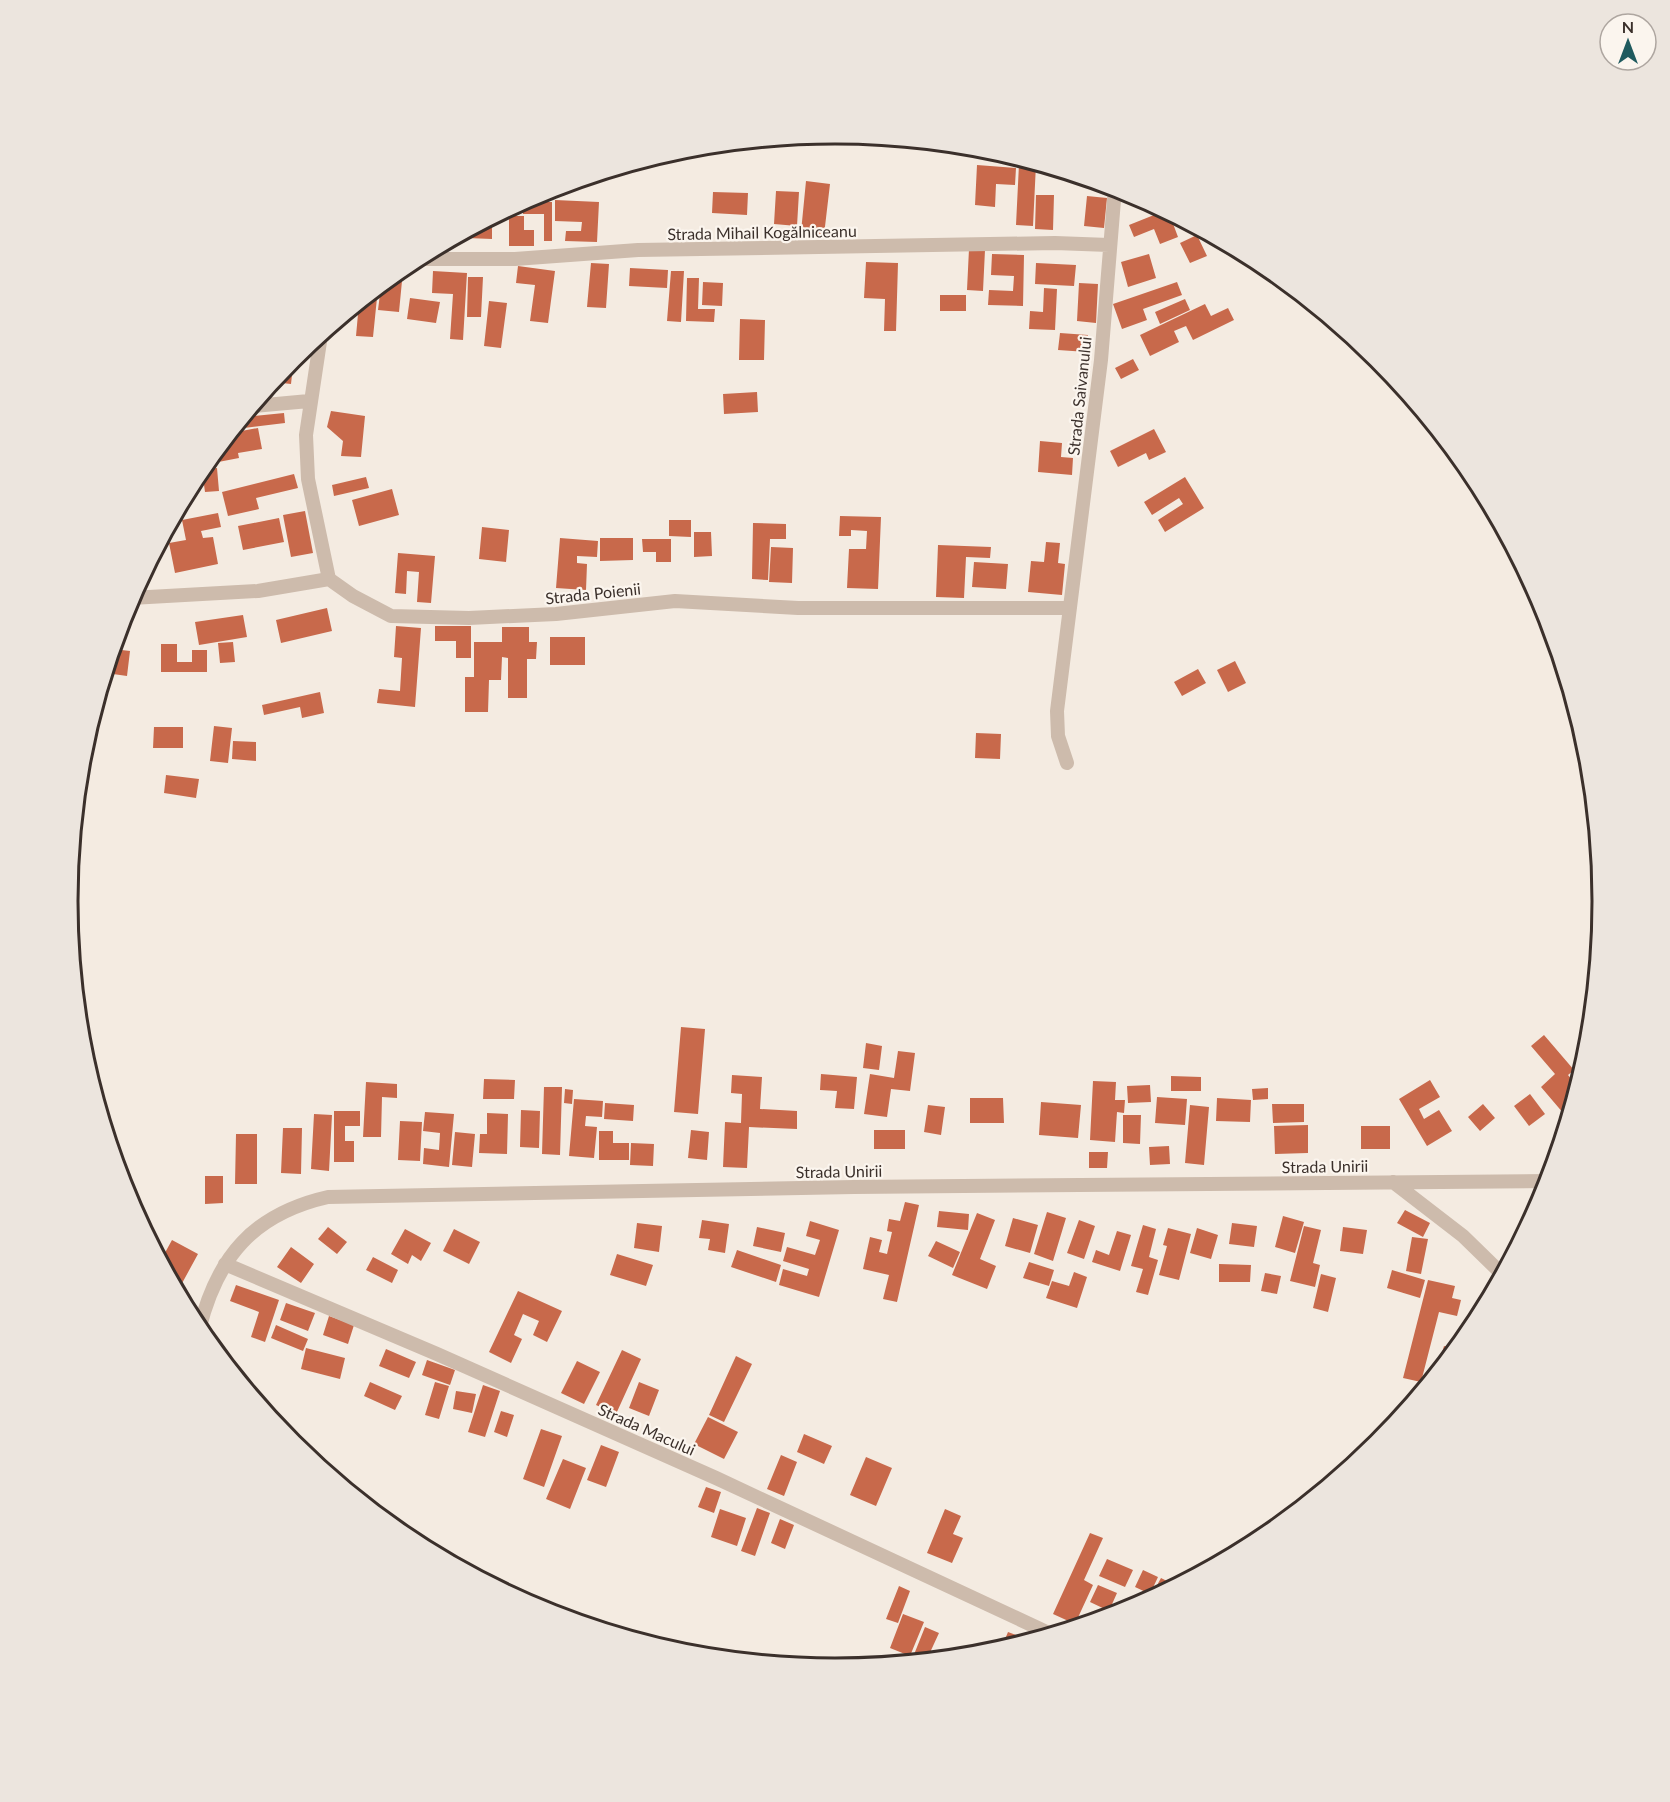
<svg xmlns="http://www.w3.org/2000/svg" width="1670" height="1802" font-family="Lato,sans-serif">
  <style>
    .building { fill: #c8694b }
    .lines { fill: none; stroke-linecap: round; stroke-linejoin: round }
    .minor { stroke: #cdbbac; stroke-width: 14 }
    .labels { text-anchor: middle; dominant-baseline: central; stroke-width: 4.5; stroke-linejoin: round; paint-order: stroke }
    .street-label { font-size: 16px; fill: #3b302b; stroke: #fbf5ee }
    .rim { fill: none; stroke: #3b302b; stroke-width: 3 }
  </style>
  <rect width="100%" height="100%" fill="#f4ebe1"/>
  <path class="building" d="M1019,164H1036L1033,226L1016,225Z
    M977,165L1016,168L1015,185L996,184L995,207L975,205Z
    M1063,172L1078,176L1077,177L1063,176Z
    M1087,179L1107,185V187L1087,186Z
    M806,181L830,184L824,235L801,232Z
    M776,191L799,192L797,226L774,224Z
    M713,192L748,193L747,215L712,213Z
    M1036,195H1054L1053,230L1035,229Z
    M1087,196L1107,198L1104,228L1084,226Z
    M555,200L599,202L597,242L565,241L566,231H581L582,222L555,221Z
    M523,202H552V241H544V214H523Z
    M1164,211L1169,213L1178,237L1160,244L1154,229L1134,237L1129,225Z
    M509,216H524V230H534V246H509Z
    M492,218V239L467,238V231Z
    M1197,235L1207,256L1190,263L1180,243Z
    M969,249L985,250L983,291L967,290Z
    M992,254L1024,255L1023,306L988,305L989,290L1013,291L1014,276L991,275Z
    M1149,254L1156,278L1128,287L1121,262Z
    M866,262L898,263L896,331H884L885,299L864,298Z
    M591,263L609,264L606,308L587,307Z
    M1036,263L1076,265L1074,286L1035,284Z
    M518,266L555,271L548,323L530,321L535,285L516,283Z
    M630,268L668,270L667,288L629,286Z
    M433,271L467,273L463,340L450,339L453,294L432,293Z
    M671,271H684L681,322L667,321Z
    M468,277H483L481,317H467Z
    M687,278H699L698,309H715L714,322L686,321Z
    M388,279L402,281L399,312L378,310L381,286Z
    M703,282L723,283L722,306L702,305Z
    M1177,282L1182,295L1143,309L1147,320L1122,329L1113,304Z
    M1079,283L1098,284L1096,323L1077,321Z
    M378,288L373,337L356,336L359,303Z
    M1044,288L1057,289L1055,330L1029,329L1030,311L1043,312Z
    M940,295H966V311H940Z
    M410,298L440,302L436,323L407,319Z
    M1185,299L1190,310L1160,324L1155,312Z
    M489,301L507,303L501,348L484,346Z
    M1205,304L1211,316L1228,308L1234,320L1193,340L1186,326L1174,331L1179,342L1150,356L1140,335Z
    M740,319L765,320L764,360H739Z
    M1060,333L1088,335L1087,352L1058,350Z
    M294,357L291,384L273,382L293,358Z
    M1133,359L1139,370L1121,379L1115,368Z
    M757,392L758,412L724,414L723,394Z
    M331,411L365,416L361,457L341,456L343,441L327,427Z
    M284,413L285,423L236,429L244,417Z
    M258,428L262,449L238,453L239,458L208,464V461L231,433Z
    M1154,429L1166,452L1149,460L1146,453L1118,467L1110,451Z
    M1040,441L1062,443L1061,457L1073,458L1072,475L1038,472Z
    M217,468L219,491L205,492L202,470Z
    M294,474L298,488L256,498L259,509L228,516L222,492Z
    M366,477L369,488L334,496L332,485Z
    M1185,477L1204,508L1165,532L1158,520L1183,504L1179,498L1152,515L1144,502Z
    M392,489L399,515L359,526L352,500Z
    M305,511L313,553L291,557L283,515Z
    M218,513L221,527L201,531L203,538L213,537L218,564L175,573L169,543L186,540L182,520Z
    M840,516L881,517L878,589L847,588L849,549H866L867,531L851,530V536H839Z
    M279,518L284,542L243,550L238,526Z
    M669,520H691V537L669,536Z
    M753,523L786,524V539H770L768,580L752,579Z
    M482,527L509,530L506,562L479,559Z
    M694,532H711L712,556L694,557Z
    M560,538L598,541L597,557L577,556V563L587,564L586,590L556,588Z
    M600,538H633V560L600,561Z
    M642,539H671V562H656V552H643Z
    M1046,542L1060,543L1058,563L1065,564L1062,595L1028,592L1031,561L1044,562Z
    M938,545L991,547L990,558L966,557L964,598L936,597Z
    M771,547L793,548L792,583L769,582Z
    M398,553L435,556L431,603L417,602L419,572L407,571L406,594L395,593Z
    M974,562L1008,564L1006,589L972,587Z
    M327,608L332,631L281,643L276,620Z
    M243,615L247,637L199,645L195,622Z
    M396,626L421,628L415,707L377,703L379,689L400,691L402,658L394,657Z
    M435,626H471V658H456V641H435Z
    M502,627H529V642H537L536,659H527V698H508V658L502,657L501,680H489L488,712H465V677H474V642H502Z
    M550,637H585V665H550Z
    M233,642L235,662L220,663L218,643Z
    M161,644H177V662H192V650H207V672H161Z
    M113,649L130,651L127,676L106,673Z
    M1235,661L1246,683L1228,692L1217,670Z
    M1198,669L1206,683L1182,696L1174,682Z
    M320,692L324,713L302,718L300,707L264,715L262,705Z
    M214,726L232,728L228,763L210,761Z
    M154,727H183V748H153Z
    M976,733L1001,734L1000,759L975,758Z
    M233,741L256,742V761L232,759Z
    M166,775L199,779L196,798L164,793Z
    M681,1027L705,1029L698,1114L674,1112Z
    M1544,1035L1574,1070L1568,1075L1577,1086L1570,1108L1564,1114L1541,1087L1555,1074L1531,1046Z
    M866,1043L882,1046L879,1070L863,1068Z
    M898,1051L915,1053L910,1091L891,1089L887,1117L864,1114L870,1074L894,1078Z
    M821,1074L857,1077L854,1109L835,1108L837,1091L820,1090Z
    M732,1075L762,1077L760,1109L797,1111V1129L749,1127L747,1168L723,1167L725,1122L741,1123L742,1094L731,1093Z
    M1171,1076L1201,1077V1091H1171Z
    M484,1079L515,1080L514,1099H483Z
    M1430,1080L1440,1097L1419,1109L1424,1119L1439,1110L1452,1131L1427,1146L1399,1099Z
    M1093,1081L1116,1082L1115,1100H1125L1124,1113L1117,1112L1115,1142L1090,1140Z
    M366,1082L397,1084V1098L382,1097L381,1137H363Z
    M1150,1085L1151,1102L1128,1103L1127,1086Z
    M544,1087H562L560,1155L542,1154Z
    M1268,1088V1099L1253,1100L1252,1089Z
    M565,1089L573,1090L572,1104L564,1103Z
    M1530,1094L1545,1114L1529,1126L1514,1106Z
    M1157,1097L1187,1099L1185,1125L1155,1123Z
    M970,1098H1003L1004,1123H970Z
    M1217,1098L1251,1100L1250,1122L1216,1121Z
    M574,1099L603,1101L602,1117L586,1116L585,1126L597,1127L594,1158L569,1156Z
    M1041,1102L1081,1105L1078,1138L1039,1135Z
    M605,1103L634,1105L633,1121L604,1119Z
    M1272,1104H1304V1122L1273,1123Z
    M1483,1104L1495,1118L1480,1131L1468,1117Z
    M928,1105L945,1107L941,1135L924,1132Z
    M1190,1105L1209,1107L1204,1165L1185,1163Z
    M521,1110L540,1111L539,1148L520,1147Z
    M334,1111H360V1126H345V1141H354V1162H334Z
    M425,1112L454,1114L449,1167L423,1164L424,1148L439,1150L440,1133L423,1131Z
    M487,1113L508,1114L507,1154L479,1153L480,1134H487Z
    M314,1114L332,1115L329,1171L311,1169Z
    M1123,1115H1141L1140,1144L1123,1143Z
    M400,1121L422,1122L420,1161L398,1160Z
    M1308,1125V1153L1275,1154L1274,1126Z
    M1361,1126H1390V1149H1361Z
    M283,1128H302L301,1174L281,1173Z
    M691,1130L709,1132L707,1160L688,1158Z
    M874,1130H905V1149H874Z
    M599,1131H613V1143H629V1160H599Z
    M455,1132L475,1134L472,1167L452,1165Z
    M236,1134H257V1184H235Z
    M631,1143L654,1144L653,1166L630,1165Z
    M1169,1146L1170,1164L1150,1165L1149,1147Z
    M1089,1152H1108L1107,1168H1089Z
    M205,1176H223V1203L205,1204Z
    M905,1202L919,1205L897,1302L883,1299L889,1275L863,1269L870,1237L882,1240L879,1252L887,1254L892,1232L887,1231L889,1219L900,1221Z
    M1405,1210L1430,1223L1423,1237L1397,1223Z
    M939,1211L969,1214L968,1230L937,1227Z
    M1047,1212L1066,1218L1053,1261L1034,1254Z
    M977,1213L995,1220L980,1259L996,1266L987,1289L952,1275Z
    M1283,1216L1304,1222L1295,1253L1275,1247Z
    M1013,1218L1038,1225L1030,1253L1005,1246Z
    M702,1220L729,1224L725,1253L708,1250L710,1239L699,1238Z
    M1079,1220L1095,1226L1084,1259L1067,1253Z
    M810,1221L839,1230L819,1297L779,1285L783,1269L807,1276L809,1269L783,1261L787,1247L815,1255L820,1240L806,1236Z
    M637,1223L662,1226L659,1252L634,1248Z
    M1232,1223L1257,1226L1254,1247L1229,1244Z
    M1143,1225L1156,1229L1149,1257L1158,1260L1148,1295L1136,1292L1143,1269L1131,1266Z
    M1304,1226L1321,1230L1313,1263L1320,1265L1315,1287L1290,1281Z
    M328,1227L347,1242L337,1254L318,1239Z
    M757,1227L785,1233L781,1252L753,1246Z
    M1343,1227L1367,1230L1363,1254L1340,1251Z
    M1168,1228L1191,1234L1179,1280L1159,1275L1167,1246L1163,1245Z
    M1197,1228L1218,1235L1211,1259L1190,1253Z
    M405,1229L431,1243L421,1261L412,1255L408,1264L391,1254Z
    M454,1229L480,1242L469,1264L443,1251Z
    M1117,1231L1131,1235L1120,1271L1092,1262L1096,1250L1109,1255Z
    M1412,1237L1428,1239L1421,1274L1406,1271Z
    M172,1240L198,1254L180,1287L173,1283L161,1260Z
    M936,1241L960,1252L953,1268L928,1256Z
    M291,1247L314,1264L301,1283L277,1267Z
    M737,1250L781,1265L776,1282L731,1267Z
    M617,1254L653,1265L646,1286L610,1275Z
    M373,1257L398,1270L392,1283L366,1270Z
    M1029,1262L1054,1270L1049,1286L1023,1278Z
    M1219,1264L1251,1265L1250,1282H1219Z
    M1392,1270L1425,1280L1420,1298L1387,1288Z
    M1074,1272L1087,1277L1077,1308L1046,1298L1052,1281L1069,1286Z
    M1265,1273L1281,1276L1277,1294L1261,1291Z
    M1321,1274L1336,1278L1328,1312L1313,1308Z
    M1428,1280L1455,1286L1452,1298L1461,1300L1457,1316L1439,1312L1421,1382L1403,1378Z
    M236,1285L279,1300L265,1342L251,1337L259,1312L230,1301Z
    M518,1291L562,1311L547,1342L533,1335L539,1321L523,1314L514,1335L522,1339L511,1363L489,1352Z
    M286,1303L315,1313L308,1331L280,1320Z
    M329,1316L354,1325L348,1344L323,1335Z
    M276,1325L308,1339L303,1351L271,1338Z
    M1444,1346L1455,1349L1436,1373Z
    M306,1348L345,1358L340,1379L301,1369Z
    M386,1349L416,1362L409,1378L379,1366Z
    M622,1350L641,1359L616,1414L596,1405Z
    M736,1356L752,1364L724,1422L709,1415Z
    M427,1360L455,1370L450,1385L422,1375Z
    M577,1361L600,1372L584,1404L561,1393Z
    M370,1382L402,1396L395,1410L364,1396Z
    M435,1382L449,1386L439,1419L425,1415Z
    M639,1382L659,1390L649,1416L629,1408Z
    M483,1385L500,1391L485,1437L468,1432Z
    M456,1391L476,1394L472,1413L453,1409Z
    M501,1411L514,1415L507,1437L494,1432Z
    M708,1417L738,1432L724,1459L694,1444Z
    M541,1429L562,1436L544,1487L523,1479Z
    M804,1434L832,1446L824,1464L797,1452Z
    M601,1445L619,1452L606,1487L587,1480Z
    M781,1455L797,1462L784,1496L767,1489Z
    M866,1457L892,1468L876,1506L850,1495Z
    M563,1459L586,1468L570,1509L546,1499Z
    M706,1487L721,1492L714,1513L698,1507Z
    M757,1508L770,1513L755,1556L741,1551Z
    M720,1509L746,1518L737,1546L711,1537Z
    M945,1509L961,1516L953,1534L963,1538L952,1563L927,1553Z
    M780,1519L794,1525L785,1549L771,1543Z
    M1090,1533L1103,1538L1084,1580L1093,1585L1075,1624L1053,1614Z
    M1107,1559L1133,1570L1125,1587L1099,1576Z
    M1143,1570L1158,1577L1150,1594L1135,1587Z
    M1161,1578L1175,1585L1153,1597L1151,1596Z
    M1098,1585L1117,1593L1109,1611L1090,1602Z
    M899,1586L910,1591L898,1623L886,1619Z
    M903,1614L924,1622L910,1656L890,1648Z
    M925,1627L939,1633L927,1659L920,1660L913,1657Z
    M1008,1632L1029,1640L1001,1649Z"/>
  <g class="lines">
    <path class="minor" d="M416,259H515L638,250L1055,243L1109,245
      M321,335L306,435L308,479L329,579
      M253,406L309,401
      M131,598L258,591L329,579L353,596L391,616L469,618L556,614L675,601L798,608H1070
      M1067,763L1058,736L1057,711L1101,360L1115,188
      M1393,1182L1463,1236L1502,1274
      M225,1264L437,1354L716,1478L1051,1634
      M199,1330C217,1257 253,1214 328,1197L854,1187L1548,1181"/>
  </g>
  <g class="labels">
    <g class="street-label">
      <text transform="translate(762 232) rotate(-1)">Strada Mihail Kogălniceanu</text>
      <text transform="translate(1079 396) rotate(-84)">Strada Saivanului</text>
      <text transform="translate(593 593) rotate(-6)">Strada Poienii</text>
      <text transform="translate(1325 1166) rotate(-1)">Strada Unirii</text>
      <text transform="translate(839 1171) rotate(-1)">Strada Unirii</text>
      <text transform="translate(647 1429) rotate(24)">Strada Macului</text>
    </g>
  </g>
  <path d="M0 0H1670V1802H0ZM78 901a757 757 0 1 1 1514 0a757 757 0 1 1-1514 0Z" fill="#ece5de" fill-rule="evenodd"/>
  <path class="rim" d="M78 901a757 757 0 1 1 1514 0a757 757 0 1 1-1514 0Z"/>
  <g transform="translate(1628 42)"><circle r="28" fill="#fbf5ee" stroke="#aea6a0" stroke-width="1.5"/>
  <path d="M0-4.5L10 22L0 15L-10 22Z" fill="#1f5a5e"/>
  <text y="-9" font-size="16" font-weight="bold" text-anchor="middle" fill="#3b302b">N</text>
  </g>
</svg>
